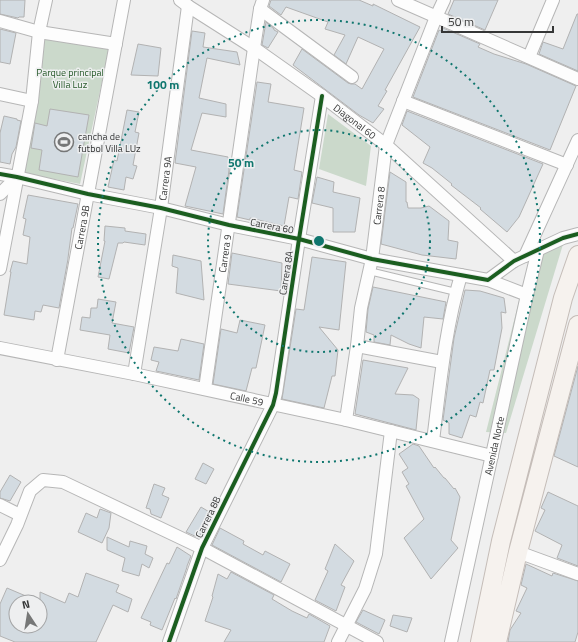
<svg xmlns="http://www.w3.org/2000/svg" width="578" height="642" font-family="'Titillium Web',sans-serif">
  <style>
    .green { fill: #cbd9cb }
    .building { fill: #d3dbe1; stroke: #b2b2b2; fill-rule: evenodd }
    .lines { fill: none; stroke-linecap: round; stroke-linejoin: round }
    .lane-casing { stroke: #b6b6b6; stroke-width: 8 }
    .street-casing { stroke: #b6b6b6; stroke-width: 14 }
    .primary-casing { stroke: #c5bdb8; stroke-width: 20 }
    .lane { stroke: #fdfdfd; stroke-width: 6 }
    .street { stroke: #fdfdfd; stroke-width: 12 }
    .primary { stroke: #f6f2ee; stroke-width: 18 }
    .cycleway-casing { stroke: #eeeff0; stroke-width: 6 }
    .cycleway { stroke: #1b5e20; stroke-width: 4 }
    .ring { fill: none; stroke: #0f766e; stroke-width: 2; stroke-dasharray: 2 4 }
    .labels { text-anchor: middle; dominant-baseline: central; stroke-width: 3; stroke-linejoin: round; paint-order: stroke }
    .park-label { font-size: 10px; fill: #265929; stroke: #eeeff0 }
    .street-label { font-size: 10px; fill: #353636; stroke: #eeeff0 }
    .poi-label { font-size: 10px; fill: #353636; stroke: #eeeff0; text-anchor: start }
    .centre { fill: #0f766e; stroke: #eeeff0; stroke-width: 2 }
    .ring-label { font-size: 12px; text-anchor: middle; font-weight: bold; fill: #0f766e; stroke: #eeeff0; stroke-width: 3; stroke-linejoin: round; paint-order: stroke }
  </style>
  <rect width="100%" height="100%" fill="#efefef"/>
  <path class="green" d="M44,37L109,49L80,184L23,173Z
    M328,114L371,146L366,186L319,169Z
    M564,241L506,433L486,432L530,257Z"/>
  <path class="building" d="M0,0H25L24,17H19L18,18L0,14Z
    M271,0H359L373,6V4L420,27L385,90L387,91L378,106L384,109L373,123L359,115L293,65L302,49L348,83L351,84H355L362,89L384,49L358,37L346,64L334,55L345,35L325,29L328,22L286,7L281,15L269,6Z
    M454,0H498L485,30L448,14Z
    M577,14H578V71L539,54L543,42L563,49Z
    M266,22L274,29V30L278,32L268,48L262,45Z
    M443,28L480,44L478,47L494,54L526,64L576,86L550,150L413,97L439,30L441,31Z
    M0,29L16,33L10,64L0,62Z
    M192,31L205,33L203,47L237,52L240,65L207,58L199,98L226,104V117L202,113L191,150L228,157L229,170L223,214L185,206L196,167L175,163Z
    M138,44L161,48L158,76L131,75Z
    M257,82L271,84L268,102L304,108L294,170L302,172L298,199L289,197L284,226L250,218V220L237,217Z
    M50,109L89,115L78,177L39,170L42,150L31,148L35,123L47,126Z
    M127,110L139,112L135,132L139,133L133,165L137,166L133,179L126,177L124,190L108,187L114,160L117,161Z
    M407,111L543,164L519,217L507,232L480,209L481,208L451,185L452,184L432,168L423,163L430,147L402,125Z
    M4,116L17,119V120L21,121L16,147L12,154L10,164L0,162V133Z
    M390,172L406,182V202H407L408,208H421L429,206L449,221L448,240L458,242L456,259L422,255L381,244Z
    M317,177L334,182L333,192L360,198L355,232H333V208L312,203Z
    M28,195L78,204L73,228H72L68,258V259L59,308L43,305L41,312L35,311L34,320L4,315L11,272H10L13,261L27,264L30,237L23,235L26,219L23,218Z
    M105,226L125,228V231L146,234L145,245L124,242L123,243H118L109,279L98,277L105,241H104Z
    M232,253L282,263L281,291L228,284Z
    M173,255L201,261L204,300L176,293L178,268L172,266Z
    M312,257L346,262L339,330L319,327L338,350L335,376H332L324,408L282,399L296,309L304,310Z
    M373,287L446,302L443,319L424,317L421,348L409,344L391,335L390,345L374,342V335L366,332L368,309Z
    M465,290L480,291L504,298L506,313L501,312L502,328L494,370H490L483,403L480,402L476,417L470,415L462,438L449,434V423L443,420L454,338Z
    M98,299L116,302L112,323L134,327L129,353L108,349L110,335L80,330L82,317L90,318L91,308H97Z
    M240,320L265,325L256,368H252L246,391L213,384L221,329L237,333Z
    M181,339L204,344L199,380L156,371L159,362L151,360L154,347L178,351Z
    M363,360L408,368L395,394L413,395L419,399L416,430L355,414Z
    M578,366V467L554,456Z
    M413,444L419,446L434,468L435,467L444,478H445L454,489L455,488L460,497L451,540L458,548L431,579L404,538L424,519L406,486L409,484L402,472L408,468L399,454Z
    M203,463L214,469L206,484L195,479Z
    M10,475L21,482L10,501L0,498V492Z
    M154,484L165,488L162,495L169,498L161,518L151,514L150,509L146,508Z
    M548,492L578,506V566L557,558L562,545L535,531L545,510L541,508Z
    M201,507L211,513L199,538L186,532Z
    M100,509L111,513L109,528L102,543L78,532L86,513L97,518Z
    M220,528L244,541L243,544L263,555L265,551L290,564L281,582L212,545Z
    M107,537L129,547L130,541L147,546L145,554L153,558L149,568L142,564L139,576L122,571L125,558L107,550Z
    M335,544L354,561L341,585L345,587L336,611L315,600L328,571L325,569Z
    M177,547L191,556L187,566V567L176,599L175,598L162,630L150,625L151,622L141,618L167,563L169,564Z
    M526,564L552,576L553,573L578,581V632L575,642H508L510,630L521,613L516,611L527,588L521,585Z
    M231,572L274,595L272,599L292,611L307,618L309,614L330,626L324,642H224L231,630L205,621L213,597L212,596L218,574L227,579Z
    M86,573L119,585L116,592L132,599L128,612L113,605L96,642H15L0,636V604L7,588L40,602V592L65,603L69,593L78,597ZM16,602H40V626H16Z
    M363,610L385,620L379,634L356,622Z
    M393,615L412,618L407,632L390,626Z"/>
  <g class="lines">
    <defs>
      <path id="lane" d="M369,271L456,292"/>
      <g id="street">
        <path id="s1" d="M180,0L188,6L254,48L322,96L386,145L514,261"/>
        <path d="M398,0L578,79"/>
        <path d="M260,9L352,77"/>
        <path d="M0,21L39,32L116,44"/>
        <path d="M529,57L553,0"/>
        <path d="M0,94L32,101"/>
        <path d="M403,101L567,165"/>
        <path d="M0,174L17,177L88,194L161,208L229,225L299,239L372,259L488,280L514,261L563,238L578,234"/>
        <path d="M0,194L17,177"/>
        <path d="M525,256L578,140"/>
        <path d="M0,269L32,101L39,32L46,0"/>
        <path d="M488,280L527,295"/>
        <path d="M357,346L442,362"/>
        <path id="s2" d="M0,348L134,374L346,420L492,456"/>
        <path id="s3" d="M57,360L124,0"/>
        <path id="s4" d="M134,374L161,208L188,6"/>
        <path id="s5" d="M205,389L254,48L260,9L263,0"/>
        <path id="s6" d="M346,420L357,346L361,308L372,259L386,145L436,17L444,0"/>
        <path d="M433,441C440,385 445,329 461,275"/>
        <path d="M0,505L20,515"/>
        <path d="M518,552L578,574"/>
        <path d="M0,560L17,525L30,491L43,480L63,482L202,548L377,642"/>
        <path d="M169,642L202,548L273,405L276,393L299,239L322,96"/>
        <path d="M338,642L365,589L376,554L391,431"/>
        <path id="s7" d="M451,642L527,295L538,250"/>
      </g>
      <path id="primary" d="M480,642L501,541L563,298L578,255
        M497,642L518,552L578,325"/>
    </defs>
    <use href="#lane" class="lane-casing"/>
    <use href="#street" class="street-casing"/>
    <use href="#primary" class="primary-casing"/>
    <use href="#lane" class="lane"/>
    <use href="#street" class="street"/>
    <use href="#primary" class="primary"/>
    <defs>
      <path id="cycleway" d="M0,174L17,177L88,194L161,208L229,225L299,239L372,259L488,280L514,261L563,238L578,234
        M169,642L202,548L273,405L276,393L299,239L322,96"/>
    </defs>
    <use href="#cycleway" class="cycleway-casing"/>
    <use href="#cycleway" class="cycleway"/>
  </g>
  <g class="ring">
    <circle cx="319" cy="241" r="111"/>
    <circle cx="319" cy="241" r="221"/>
  </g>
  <defs>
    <symbol id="stadium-ring" viewBox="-11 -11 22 22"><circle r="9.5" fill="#eeeff0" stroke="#767777" stroke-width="1.5"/><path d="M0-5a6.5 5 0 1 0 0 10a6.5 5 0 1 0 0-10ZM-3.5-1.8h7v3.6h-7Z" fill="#767777"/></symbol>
  </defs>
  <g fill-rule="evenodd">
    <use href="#stadium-ring" x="53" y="131" width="22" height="22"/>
  </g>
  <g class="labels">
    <g class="park-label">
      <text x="70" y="72">Parque principal<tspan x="70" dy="12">Villa Luz</tspan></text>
    </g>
    <g class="street-label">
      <text stroke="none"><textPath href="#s1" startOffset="213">Diagonal 60</textPath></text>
      <text stroke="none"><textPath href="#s4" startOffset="198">Carrera 9A</textPath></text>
      <text stroke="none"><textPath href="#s6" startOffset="217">Carrera 8</textPath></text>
      <text transform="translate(272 226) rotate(11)">Carrera 60</text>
      <text stroke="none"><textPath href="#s3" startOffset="135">Carrera 9B</textPath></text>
      <text stroke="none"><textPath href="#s5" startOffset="137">Carrera 9</textPath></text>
      <text transform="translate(286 273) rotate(-81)">Carrera 8A</text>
      <text stroke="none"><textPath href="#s2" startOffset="252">Calle 59</textPath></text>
      <text stroke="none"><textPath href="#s7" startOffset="201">Avenida Norte</textPath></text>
      <text transform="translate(208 517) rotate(-64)">Carrera 8B</text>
    </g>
    <g class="poi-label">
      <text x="78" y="136">cancha de<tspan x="78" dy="12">futbol Villa LUz</tspan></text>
    </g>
  </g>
  <circle cx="319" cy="241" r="6" class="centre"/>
  <g class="ring-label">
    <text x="163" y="89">100 m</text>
    <text x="241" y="167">50 m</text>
  </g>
  <g transform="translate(28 614) rotate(348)"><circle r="19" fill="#eeeff0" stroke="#a4a5a6"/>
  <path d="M0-3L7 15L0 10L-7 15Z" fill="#767777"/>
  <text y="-6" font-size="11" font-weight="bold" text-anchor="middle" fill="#353636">N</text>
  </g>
  <path d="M442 26v6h111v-6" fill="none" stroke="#353636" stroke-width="2"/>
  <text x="448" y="26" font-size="12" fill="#353636" stroke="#eeeff0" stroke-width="3" paint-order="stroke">50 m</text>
</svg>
